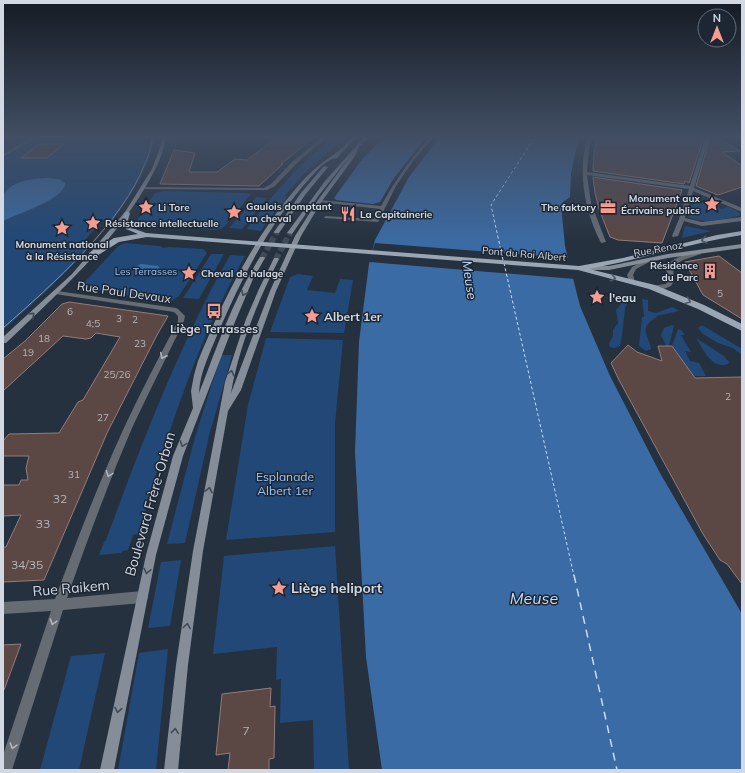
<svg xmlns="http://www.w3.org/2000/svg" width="745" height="773" font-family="Mulish,sans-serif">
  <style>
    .green { fill: #214877 }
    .water { fill: #3b6ba4 }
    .pier { fill: #26313f }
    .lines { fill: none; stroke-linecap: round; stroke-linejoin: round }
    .ferry-far1 { stroke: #c3ddfe; stroke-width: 1; stroke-dasharray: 3 2.5; stroke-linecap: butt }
    .ferry { stroke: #c3ddfe; stroke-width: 1.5; stroke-dasharray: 8 6; stroke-linecap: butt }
    .building { fill: #5b4744; stroke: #937d7a }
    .secondary-tunnel { stroke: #404a57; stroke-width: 6; stroke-dasharray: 6 3; stroke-linecap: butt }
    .lane { fill: #666c73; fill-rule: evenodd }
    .street { fill: #666c73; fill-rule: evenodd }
    .secondary { fill: #848d98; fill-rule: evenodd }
    .primary { fill: #9ba6b4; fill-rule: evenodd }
    .tram { stroke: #8a929d; stroke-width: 1 }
    .oneway { stroke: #4f5a67 }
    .oneway2 { stroke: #414b57 }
    .oneway3 { stroke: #b2b8c1 }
    .labels { text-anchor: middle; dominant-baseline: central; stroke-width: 3; stroke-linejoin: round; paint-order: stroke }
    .far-poi-label { font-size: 10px; font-weight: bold; fill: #d3d9e2; stroke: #1d2734; text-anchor: start }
    .far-street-label { font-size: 10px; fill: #d3d9e2; stroke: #1d2734 }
    .far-park-label { font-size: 10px; fill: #9ec5f6; stroke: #1d2734 }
    .number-label { font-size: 10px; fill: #b5b4ba }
    .street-label { font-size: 12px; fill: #d3d9e2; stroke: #1d2734 }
    .poi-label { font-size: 12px; font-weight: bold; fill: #d3d9e2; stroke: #1d2734; text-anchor: start }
    .park-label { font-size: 12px; fill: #9ec5f6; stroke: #1d2734 }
    .near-number-label { font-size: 12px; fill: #b5b4ba }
    .water-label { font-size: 13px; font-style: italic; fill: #c3ddfe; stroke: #1d2734 }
    .near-street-label { font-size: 14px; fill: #d3d9e2; stroke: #1d2734 }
    .near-poi-label { font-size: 14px; font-weight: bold; fill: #d3d9e2; stroke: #1d2734; text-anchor: start }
    .near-water-label { font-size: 16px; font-style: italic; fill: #c3ddfe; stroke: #1d2734 }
  </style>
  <rect width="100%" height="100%" fill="#26313f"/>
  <path class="green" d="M15,135H156C150,167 132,193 113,220H103L83,242L92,243C65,275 34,303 3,330V142Z
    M336,135H347L304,174L285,196L287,197L269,219L265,221L267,222L261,231L247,229C272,195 302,160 336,135Z
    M164,191L246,193L251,194L225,226L221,229L213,230L181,226L140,224L136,222L155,193Z
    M256,197L267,198L242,229L229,228Z
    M694,197L722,209L728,207L737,211L741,215C728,219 699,225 688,216Z
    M685,226L711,231L682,238Z
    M125,243L160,246L163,248L169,247L203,249L207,253L179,296L173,300L168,302L83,288V284L118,246Z
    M211,254H224L199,299L183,298Z
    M230,255L245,256C196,343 166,438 138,534L133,535L128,550L123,551L121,553L99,555L104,542L106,540C142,443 179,345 230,255Z
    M298,274L313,276L307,290L335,293L340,279L353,280L344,333L270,332L290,277Z
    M621,295L629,298C629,303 625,305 625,310C623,322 623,334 620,346L614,348L610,347L609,343L613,336V330L618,323L616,310L621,304L619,296Z
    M642,299L648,300V311L656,313L672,307L679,311L657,316V317C637,328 649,335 651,349L646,351L639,346L642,317H644Z
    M672,325L674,326L669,346H666L661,335L664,328Z
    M702,325L742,349V355L733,348L718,343L703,334L698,328Z
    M678,329L681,330L685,335H681L691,352L685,351L690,361L699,363L706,376H694L672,346Z
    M266,338L343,340L335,423V532L226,540L248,405Z
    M696,338L724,356L729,362L728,364C712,370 703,349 696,338Z
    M221,355H232L209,436L185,543L167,544L195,437Z
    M335,546L349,770H314L313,720L280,723L281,679L276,680L277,647L213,654L224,556Z
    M181,560L170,626L148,628L161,562Z
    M168,649L156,770H118L139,653Z
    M105,653L79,770H40L71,656Z"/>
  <path class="water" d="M387,135H428L394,178L380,202L373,204L336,200L334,198L363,158Z
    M441,135H579L571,173L570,197L563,202L562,215L565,246L580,306L610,376L660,473L742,614V770H382L366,657L355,452L359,342L369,264L375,240L409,177Z
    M48,178L59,179L65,183C66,199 16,214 3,221C3,214 1,203 3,196C10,181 33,178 48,178Z
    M141,264L159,266L158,267L160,268C154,276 143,274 134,272V267Z"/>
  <path class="pier" d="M375,243L570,258L575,279L369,262Z"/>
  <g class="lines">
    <path class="ferry-far1" d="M503,260L491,205L536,135
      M504,263L574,576"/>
    <path class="ferry" d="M574,575L617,770"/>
  </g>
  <path class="building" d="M281,134H318L281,164H283L259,186L160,184L174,150L195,153L189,172H217L235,159L247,160Z
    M597,134H632L651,137L652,134H705L689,183L685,181L684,184L593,171L594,154Z
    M711,134L740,151L722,152L742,166V187L718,195L696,186Z
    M39,144H64L47,158H21Z
    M593,177L682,190L662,243L618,240L610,237L599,209L595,193Z
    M719,256L742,273V319L703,295L685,262Z
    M69,302L168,316L157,335L107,433L44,580L3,582V547H6L21,515L3,516V485H19L21,480H28L26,468L29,456H3V441L9,434L59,433L78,402L83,400L120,337L96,333L91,338L86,339L63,336L3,391V359L25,341L62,304Z
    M628,345L637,352L662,361L658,346H672L695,378L742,377V584L727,564L720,560L703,534L619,380L611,363Z
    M21,644L4,690H3V645Z
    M271,688L270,707L275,706L274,758L269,759V770H228L230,753L216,755L222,694Z"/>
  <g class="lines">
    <path class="secondary-tunnel" d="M262,258L277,232
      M276,259L290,233"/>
    <path class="lane" d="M432,135H435L413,161L396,186L378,222L324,218V217L326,216L374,219L380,209L320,202L318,201L320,200L381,206C395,180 412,157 432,135Z"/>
    <path class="street" d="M37,135H41L3,157V154Z
      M180,135H191L165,138L163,137Z
      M325,135H329L296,164L275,186L267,190L143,189L141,188L143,187L264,188L271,184L292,162Z
      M588,135H592L589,149L587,172L690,186L706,135H710L694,188L742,208V212L693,191L685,218L702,222L742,217V221L702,226L684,221L678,236L673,237L672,236L679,219L689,189L587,175L591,203L606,242L601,243C584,210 577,171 588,135Z
      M729,135H733L742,138V141Z
      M699,251L701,252V254L683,260L673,266L674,281L671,286L664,289L650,288V286L666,284L668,279L666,269C670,257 688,254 699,251Z
      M649,258L652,260L651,261L636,269L633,275L635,282L634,283H630L627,275L632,267Z
      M57,291L176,308L178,309L185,316L184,321C167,356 149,392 132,428C108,484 87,541 67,598L142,591L146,593L148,597L146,601L142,603L63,610L12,770H3V755L51,611L3,614V602L55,599C76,542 98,485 123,430C140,393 159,357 178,321V316L174,312L55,294V292Z"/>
    <path class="secondary" d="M163,135H167C163,156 154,173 143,191C107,250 55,296 6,343H3V337L72,274L125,212L152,169L161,145Z
      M354,135H358L337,158C327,158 317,171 311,177C270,222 242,277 218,333C210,353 200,372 199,393C217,347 233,299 260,257H264L265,258L253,279L232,329L183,456L156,555L114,770H100L146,555L173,456L193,408L191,391L194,375L198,361C225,295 258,229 306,177C316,167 326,160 337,152C343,148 349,140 354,135Z
      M366,135H370L359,147L355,156L322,201L301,236L276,291L241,390L228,411L203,551L188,665L178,770H164L176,665L193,551L225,382L246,319L259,289L274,258H278L279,259C258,301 239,346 231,393L270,291L295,236L318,200L351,155L319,195L292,234L287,233L325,181Z
      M324,166L328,167L305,195L279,233H275L274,232L301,193Z
      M742,244V248L668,258L609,270H579L576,268L579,266H609L668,254Z"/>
    <path class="primary" d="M737,135H741L742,140Z
      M127,211L130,213L128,220L132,228L146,233L579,266L623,258L717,235L742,231V235C691,243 641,259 589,269L655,285L704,305L742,324V331L698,309L649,289L578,270L147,237L119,242L95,257H89V253L114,238L138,234L126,229L122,220L124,213Z"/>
    <path class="tram" d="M3,328C52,285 123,223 146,161C150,153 151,144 154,135"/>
  </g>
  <defs><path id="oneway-chevron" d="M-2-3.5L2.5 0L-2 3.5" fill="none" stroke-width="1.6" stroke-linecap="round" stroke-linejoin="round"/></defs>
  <g class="oneway">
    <use href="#oneway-chevron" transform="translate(704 240) rotate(167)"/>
    <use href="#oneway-chevron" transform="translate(613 278) rotate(12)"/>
    <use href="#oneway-chevron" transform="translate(688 301) rotate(23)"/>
  </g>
  <g class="oneway2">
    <use href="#oneway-chevron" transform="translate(244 293) rotate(115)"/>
    <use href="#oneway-chevron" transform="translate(32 315) rotate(-42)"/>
    <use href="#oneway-chevron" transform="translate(231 373) rotate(-76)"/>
    <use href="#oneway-chevron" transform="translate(183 444) rotate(110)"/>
    <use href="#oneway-chevron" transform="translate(209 490) rotate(-78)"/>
    <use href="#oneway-chevron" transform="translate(147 571) rotate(103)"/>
    <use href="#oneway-chevron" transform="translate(187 626) rotate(-82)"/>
    <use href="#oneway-chevron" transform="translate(118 710) rotate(101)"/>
    <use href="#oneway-chevron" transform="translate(175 731) rotate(-84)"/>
  </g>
  <g class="oneway3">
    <use href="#oneway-chevron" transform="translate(163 356) rotate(117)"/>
    <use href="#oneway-chevron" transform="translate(109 474) rotate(111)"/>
    <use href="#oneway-chevron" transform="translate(53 622) rotate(108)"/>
    <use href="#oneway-chevron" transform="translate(13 746) rotate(107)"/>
  </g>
  <linearGradient id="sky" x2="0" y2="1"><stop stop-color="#151b23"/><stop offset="0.56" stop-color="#414e63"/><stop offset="1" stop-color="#414e63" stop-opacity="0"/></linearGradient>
  <rect width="745" height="243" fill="url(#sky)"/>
  <defs>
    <symbol id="sight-bare" viewBox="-9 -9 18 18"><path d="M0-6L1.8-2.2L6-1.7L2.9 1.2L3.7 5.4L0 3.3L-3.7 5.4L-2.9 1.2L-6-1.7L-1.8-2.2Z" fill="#f59c91" stroke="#1d2734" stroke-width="2.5" paint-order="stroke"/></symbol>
    <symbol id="office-bare" viewBox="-9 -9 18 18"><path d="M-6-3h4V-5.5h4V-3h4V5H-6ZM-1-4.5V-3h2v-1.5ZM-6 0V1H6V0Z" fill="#f59c91" stroke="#1d2734" stroke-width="2.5" paint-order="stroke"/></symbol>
    <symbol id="restaurant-bare" viewBox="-9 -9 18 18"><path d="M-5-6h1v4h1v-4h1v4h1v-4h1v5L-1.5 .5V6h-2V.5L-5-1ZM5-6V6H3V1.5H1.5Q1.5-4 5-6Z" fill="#f59c91" stroke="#1d2734" stroke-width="2.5" paint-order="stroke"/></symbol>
    <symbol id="building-bare" viewBox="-9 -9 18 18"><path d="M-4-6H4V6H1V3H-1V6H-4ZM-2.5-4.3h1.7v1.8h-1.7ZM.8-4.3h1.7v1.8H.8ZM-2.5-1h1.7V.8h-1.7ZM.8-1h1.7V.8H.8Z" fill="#f59c91" stroke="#1d2734" stroke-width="2.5" paint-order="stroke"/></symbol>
    <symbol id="bus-bare" viewBox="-9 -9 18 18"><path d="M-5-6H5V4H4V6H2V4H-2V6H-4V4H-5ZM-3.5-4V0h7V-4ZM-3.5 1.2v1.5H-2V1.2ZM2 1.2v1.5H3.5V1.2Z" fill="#f59c91" stroke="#1d2734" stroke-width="2.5" paint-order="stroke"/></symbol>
  </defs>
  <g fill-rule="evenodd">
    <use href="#sight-bare" x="701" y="193" width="22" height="22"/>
    <use href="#sight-bare" x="135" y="196" width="22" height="22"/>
    <use href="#office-bare" x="597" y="196" width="22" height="22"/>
    <use href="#sight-bare" x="223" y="201" width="22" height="22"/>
    <use href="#restaurant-bare" x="337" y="203" width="22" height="22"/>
    <use href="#sight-bare" x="82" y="212" width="22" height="22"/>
    <use href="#sight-bare" x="51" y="217" width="22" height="22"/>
    <use href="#building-bare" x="699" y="260" width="22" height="22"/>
    <use href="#sight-bare" x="178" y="262" width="22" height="22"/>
    <use href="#sight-bare" x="586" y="286" width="22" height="22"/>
    <use href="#bus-bare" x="203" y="300" width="22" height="22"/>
    <use href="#sight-bare" x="301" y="305" width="22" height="22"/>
    <use href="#sight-bare" x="268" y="577" width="22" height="22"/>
  </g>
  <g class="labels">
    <g class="far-poi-label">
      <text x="700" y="198" text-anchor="end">Monument aux<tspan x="700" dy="12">Écrivains publics</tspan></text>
      <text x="246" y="206">Gaulois domptant<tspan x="246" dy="12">un cheval</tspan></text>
      <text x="158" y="207">Li Tore</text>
      <text x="596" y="207" text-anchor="end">The faktory</text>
      <text x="360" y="214">La Capitainerie</text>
      <text x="105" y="223">Résistance intellectuelle</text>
      <text x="62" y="244" text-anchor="middle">Monument national<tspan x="62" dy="12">à la Résistance</tspan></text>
      <text x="698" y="265" text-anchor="end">Résidence<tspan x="698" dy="12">du Parc</tspan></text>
      <text x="201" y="273">Cheval de halage</text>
    </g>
    <g class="far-street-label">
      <text transform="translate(658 249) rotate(-10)">Rue Renoz</text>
      <text transform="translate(524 254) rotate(5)">Pont du Roi Albert</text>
    </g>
    <g class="far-park-label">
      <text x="146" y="271">Les Terrasses</text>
    </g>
    <g class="number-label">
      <text x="720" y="293">5</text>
      <text x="70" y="311">6</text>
      <text x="119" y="318">3</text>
      <text x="135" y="319">2</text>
      <text x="93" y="323">4;5</text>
      <text x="44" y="338">18</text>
      <text x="140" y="343">23</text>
      <text x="28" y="352">19</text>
      <text x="117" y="374">25/26</text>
      <text x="728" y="396">2</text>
      <text x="103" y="417">27</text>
      <text x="74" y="474">31</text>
    </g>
    <g class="street-label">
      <text transform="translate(124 292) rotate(8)">Rue Paul Devaux</text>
    </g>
    <g class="poi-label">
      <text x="609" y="297">l'eau</text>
      <text x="324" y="316">Albert 1er</text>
      <text x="214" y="328" text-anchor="middle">Liège Terrasses</text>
    </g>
    <g class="park-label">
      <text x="285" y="476">Esplanade<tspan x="285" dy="14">Albert 1er</tspan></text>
    </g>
    <g class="near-number-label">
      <text x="60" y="498">32</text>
      <text x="43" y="523">33</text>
      <text x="27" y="564">34/35</text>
      <text x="246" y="730">7</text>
    </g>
    <g class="water-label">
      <text transform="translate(470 280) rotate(82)">Meuse</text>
    </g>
    <g class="near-street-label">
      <text transform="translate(150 504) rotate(-74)">Boulevard Frère-Orban</text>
      <text transform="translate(71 588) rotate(-5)">Rue Raikem</text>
    </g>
    <g class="near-poi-label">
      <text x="291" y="588">Liège heliport</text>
    </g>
    <g class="near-water-label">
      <text x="534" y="598">Meuse</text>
    </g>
  </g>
  <rect width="745" height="773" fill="none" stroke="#d3d9e2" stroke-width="8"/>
  <g transform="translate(717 28)"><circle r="19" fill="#1d2734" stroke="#666e7a"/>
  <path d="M0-3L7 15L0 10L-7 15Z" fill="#f59c91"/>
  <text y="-6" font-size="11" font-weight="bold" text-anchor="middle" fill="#d3d9e2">N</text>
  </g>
</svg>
